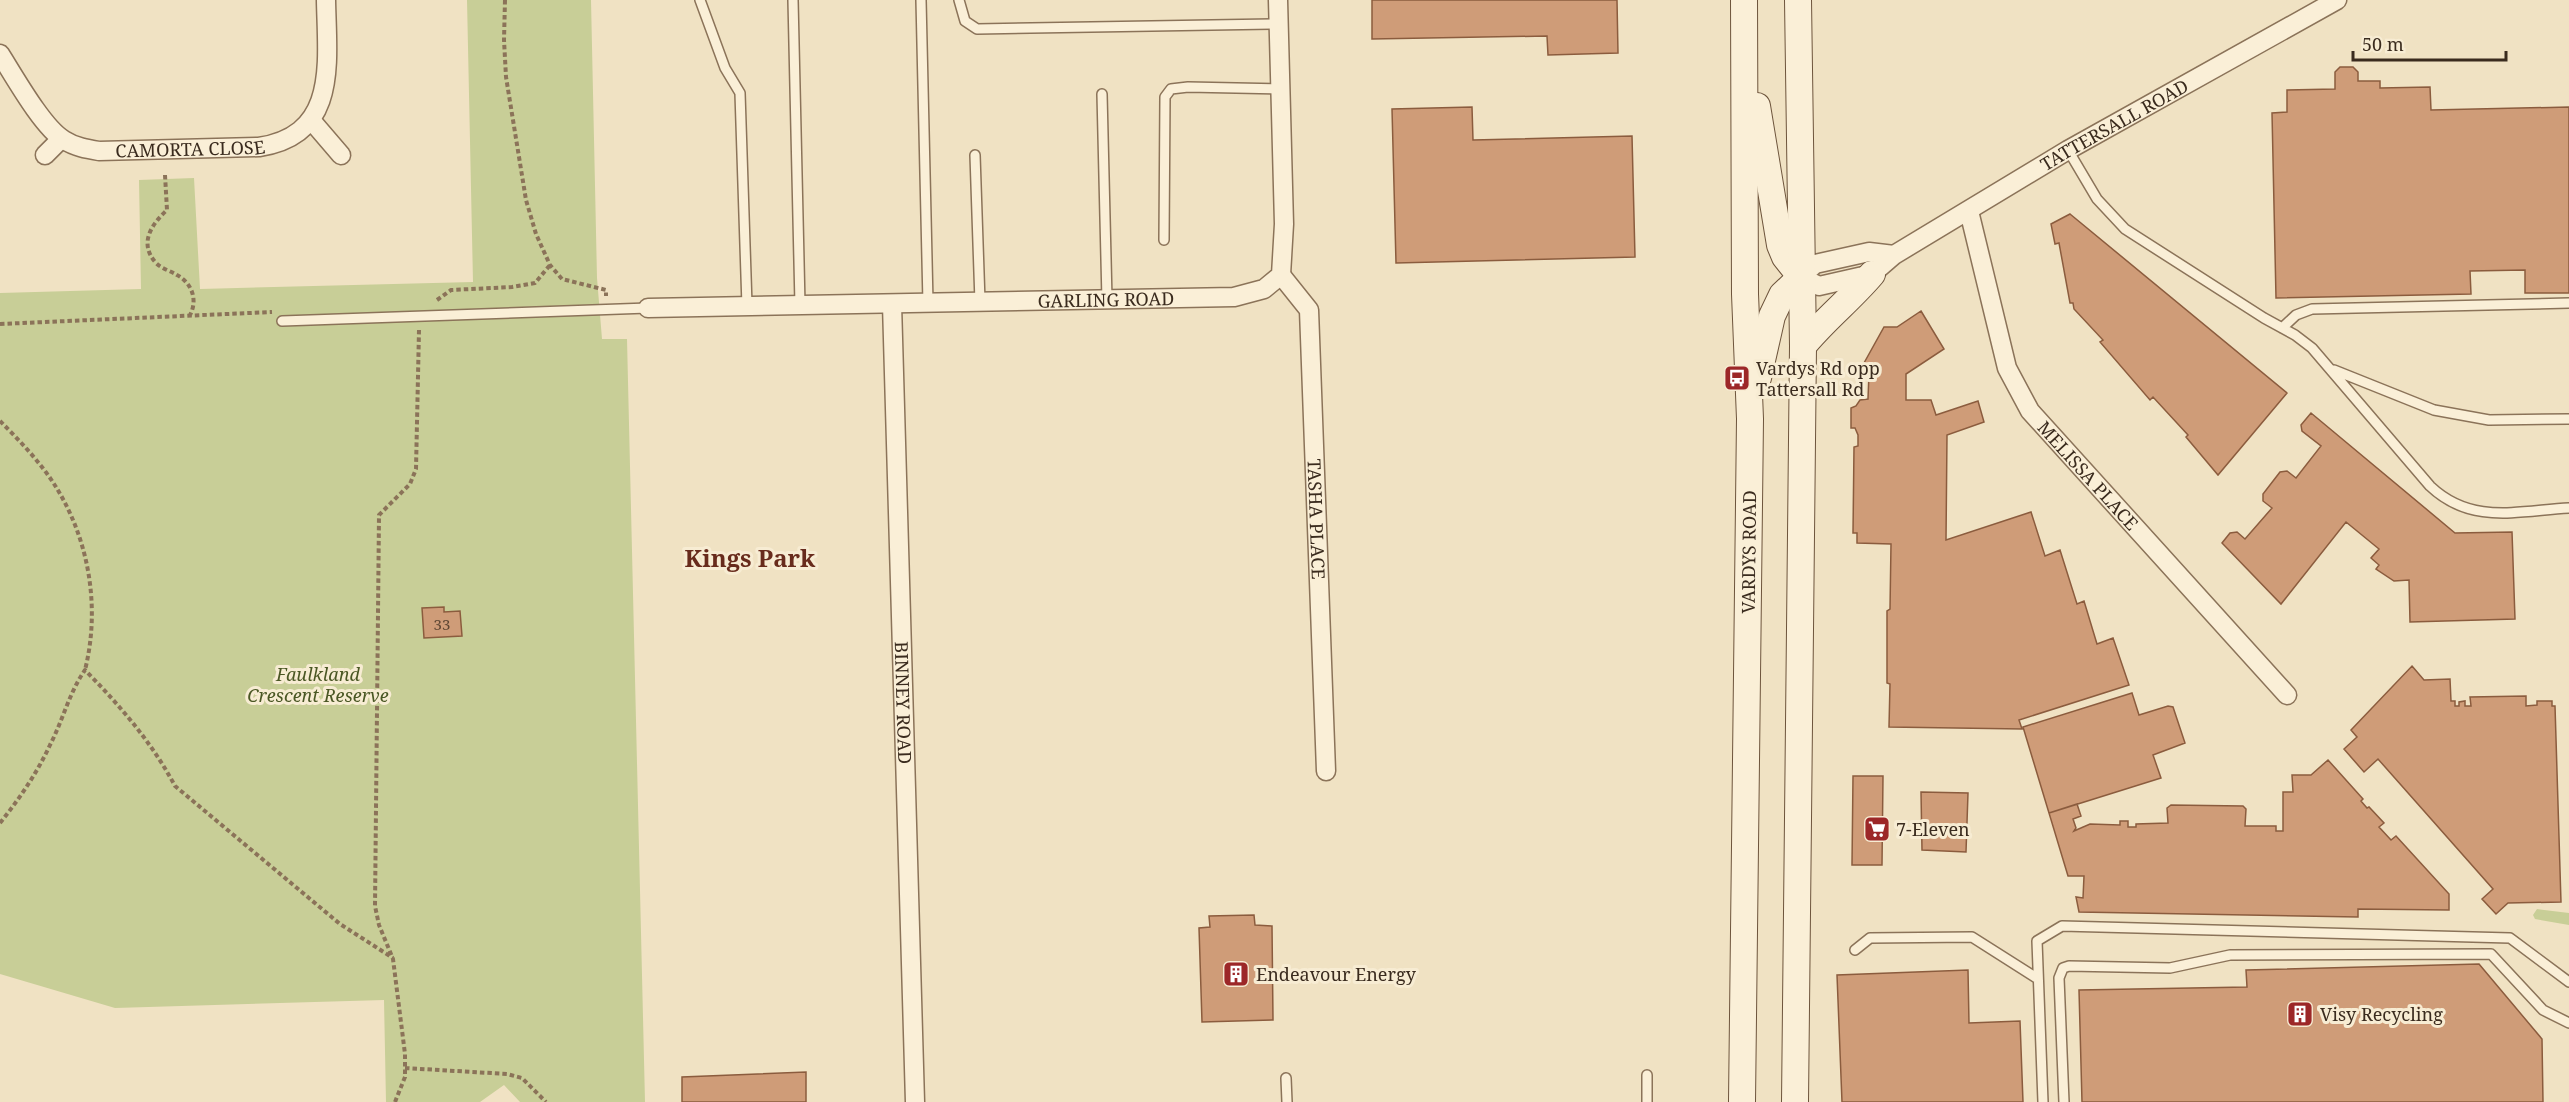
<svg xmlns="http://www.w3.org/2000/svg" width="2569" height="1102" font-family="'Noto Serif',serif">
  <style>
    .green { fill: #c8ce97 }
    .building { fill: #cf9c78; stroke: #8b5c3e; stroke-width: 1.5 }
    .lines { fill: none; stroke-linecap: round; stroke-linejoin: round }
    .lane-casing { stroke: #8b7359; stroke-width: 12 }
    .street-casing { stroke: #8b7359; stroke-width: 21 }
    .secondary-casing { stroke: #6d543c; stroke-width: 28 }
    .path { stroke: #8b7359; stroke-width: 4; stroke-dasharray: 4.5 3; stroke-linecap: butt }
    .lane { stroke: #faefd7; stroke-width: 9 }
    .street { stroke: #faefd7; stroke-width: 18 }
    .secondary { stroke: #faefd7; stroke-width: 26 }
    .labels { text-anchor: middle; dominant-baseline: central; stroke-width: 6; stroke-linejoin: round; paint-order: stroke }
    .number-label { font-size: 15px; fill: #5f4734 }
    .street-label { font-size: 18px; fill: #3a2b1e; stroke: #f7ecd3 }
    .poi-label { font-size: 18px; fill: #3a2b1e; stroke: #f7ecd3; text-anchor: start }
    .park-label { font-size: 18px; font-style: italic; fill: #4a5724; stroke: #f7ecd3 }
    .district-label { font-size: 24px; font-weight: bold; fill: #682b1c; stroke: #f7ecd3 }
  </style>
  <rect width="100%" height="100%" fill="#f0e2c3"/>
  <path class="green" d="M467,0H591L597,278L602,339H627L645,1102H520L504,1085L480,1102H386L384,1000L115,1008L0,974V293L141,289L139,180L194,178L200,289L473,282Z
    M2537,909L2569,913V925L2535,919L2533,915Z"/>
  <path class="building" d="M1372,0H1617L1618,53L1548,55L1547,36L1372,39Z
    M2340,67H2353L2358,72V81H2380V88L2430,87L2431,110L2569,107V293H2525V270L2470,271L2471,294L2276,298L2272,113L2287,112V90L2335,89V72Z
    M1472,107L1473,140L1632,136L1635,257L1396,263L1392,109Z
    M2070,214L2287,393L2218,475L2186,437L2188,435L2153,397L2150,400L2100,342L2103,340L2074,309L2073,303H2070L2059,243L2055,244L2051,224Z
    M1921,311L1944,349L1906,374V400H1931L1936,415L1978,401L1984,422L1947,435L1946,540L2031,512L2045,556L2060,550L2077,604L2084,601L2097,644L2113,638L2129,685L2019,720L2022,729L1889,727L1890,684L1887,683V611L1890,609L1891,544L1857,543V533H1853L1854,447L1858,446V435L1855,428H1851V408L1856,406L1860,400L1868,399L1869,373L1859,372L1884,327H1897Z
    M2311,413L2455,533L2512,532L2515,619L2410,622L2409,580L2394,581L2376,569L2379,565L2371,558L2379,549L2346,522L2281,604L2222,543L2230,533L2237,532L2245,539L2272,508L2263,501V494L2280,472L2287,471L2296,478L2321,446L2302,431L2301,425Z
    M444,607V612L460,611L462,636L424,638L422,608Z
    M2412,666L2424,680L2450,679L2451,701H2455V706H2459V702L2465,701V706H2471L2470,697L2526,696V706L2537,705V701H2552V706H2555L2561,902L2508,903L2496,914L2482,899L2493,889L2378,759L2364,772L2344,749L2357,737L2351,730Z
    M2132,693L2139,715L2168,706L2173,707L2185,743L2153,755L2161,778L2049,813L2023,727Z
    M2328,760L2363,799L2361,801L2367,808L2369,807L2384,823L2379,827L2391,840L2396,836L2449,894V910L2358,909V917L2079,912L2076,897L2083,898L2084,876H2068L2049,813L2077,804L2081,816L2073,819L2076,828L2074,831L2090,824L2120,825V821H2128V827H2136V824L2168,823L2167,808L2171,805L2243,806L2246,809L2245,826H2276V831H2283V792H2293L2292,775H2311Z
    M1853,776H1883L1882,865H1852Z
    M1921,792L1968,793L1966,852L1922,850Z
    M1254,915L1255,925L1272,926L1273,1020L1202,1022L1199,928L1210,927L1209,916Z
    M2479,964L2542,1039L2543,1102H2082L2079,990L2247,987L2246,970Z
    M1968,970L1969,1023L2020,1021L2023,1102H1842L1837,975Z
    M806,1072V1102H682V1077Z"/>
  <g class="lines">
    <defs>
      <path id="lane" d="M700,0L725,68L740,93L747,306
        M793,0L800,305
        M921,0L928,303
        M959,0L965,21L977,29L1279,24
        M1102,94L1107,300
        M2068,150L2097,199L2125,229L2264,318L2295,335L2312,348L2430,486C2471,525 2517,511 2569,508
        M975,155L980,302
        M1164,240L1165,97L1171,89L1188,87L1280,89
        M282,321L648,308
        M2282,328L2296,315L2312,309L2569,303
        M2334,370L2434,410L2489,420L2569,419
        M1855,950L1870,938L1972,937L2038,979
        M1647,1075V1102
        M1286,1078L1287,1102
        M2043,1102L2037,941L2062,926L2510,938L2569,982
        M2064,1102L2059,978L2063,968L2069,966L2170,968L2230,955L2491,954L2543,1010L2569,1023"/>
      <g id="street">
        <path id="s1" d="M0,54C14,76 43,128 64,140C75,147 87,149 99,151L259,147C339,135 327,62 326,0"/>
        <path d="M311,120L341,155"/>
        <path d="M45,155L61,139"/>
        <path id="s2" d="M1969,211L2007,368L2030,411L2287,695"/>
        <path id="s3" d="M1894,255L1869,252L1815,264L1801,277L1819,286L1872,274L1894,255L2068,150L2337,0"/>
        <path id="s4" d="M1281,275L1309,310L1326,771"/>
        <path id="s5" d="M892,304L915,1102"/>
        <path id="s6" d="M648,308L1234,297L1264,289L1281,275L1284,224L1278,0"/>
      </g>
      <g id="secondary">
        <path d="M1757,106L1780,245L1785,257L1801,277"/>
        <path d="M1803,346C1824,320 1850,300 1872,274"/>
        <path d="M1758,378L1772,316L1782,295L1801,277"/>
        <path id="s7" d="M1742,1102L1750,419L1745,294L1744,0"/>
        <path d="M1795,1102L1803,346L1798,0"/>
      </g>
    </defs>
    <use href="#lane" class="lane-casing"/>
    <use href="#street" class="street-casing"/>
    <use href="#secondary" class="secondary-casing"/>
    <path class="path" d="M505,0L504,40L506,77L526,200L536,234L550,265L562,279L606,290V296
      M165,175L167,210C152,224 138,243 156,263C162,269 171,271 177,275C192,283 198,300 190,315
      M437,300L451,290L512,287L535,283L550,265
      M0,324L272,312
      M0,421C21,442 44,466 59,492C90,545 100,610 85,670
      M0,823C20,798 37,773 50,745C63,720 69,693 85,670C120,706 151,741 175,786L340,924L393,958
      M405,1068L507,1074L522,1078L546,1102
      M395,1102L405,1077V1054L393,959L379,925L375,906L379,515L410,484L416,469L419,330"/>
    <use href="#lane" class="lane"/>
    <use href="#street" class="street"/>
    <use href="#secondary" class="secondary"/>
  </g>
  <defs>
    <symbol id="bus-square" viewBox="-11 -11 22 22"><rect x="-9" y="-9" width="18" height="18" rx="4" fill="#9c2728" stroke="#f7ecd3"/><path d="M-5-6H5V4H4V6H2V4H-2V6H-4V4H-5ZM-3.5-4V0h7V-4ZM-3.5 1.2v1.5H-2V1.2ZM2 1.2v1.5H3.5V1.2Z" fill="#fff"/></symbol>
    <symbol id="supermarket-square" viewBox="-11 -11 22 22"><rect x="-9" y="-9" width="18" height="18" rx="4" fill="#9c2728" stroke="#f7ecd3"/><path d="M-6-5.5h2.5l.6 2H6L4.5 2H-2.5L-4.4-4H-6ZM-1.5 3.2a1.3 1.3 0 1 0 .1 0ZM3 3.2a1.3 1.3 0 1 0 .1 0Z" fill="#fff"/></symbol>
    <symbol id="building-square" viewBox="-11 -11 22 22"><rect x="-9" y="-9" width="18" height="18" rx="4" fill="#9c2728" stroke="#f7ecd3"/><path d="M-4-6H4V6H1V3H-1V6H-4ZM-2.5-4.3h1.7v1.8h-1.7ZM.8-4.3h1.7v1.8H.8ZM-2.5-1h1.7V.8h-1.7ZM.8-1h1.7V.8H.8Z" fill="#fff"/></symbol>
  </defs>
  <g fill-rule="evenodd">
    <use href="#bus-square" x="1722" y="363" width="30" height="30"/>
    <use href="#supermarket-square" x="1862" y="814" width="30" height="30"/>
    <use href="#building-square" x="1221" y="959" width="30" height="30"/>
    <use href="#building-square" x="2285" y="999" width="30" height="30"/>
  </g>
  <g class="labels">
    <g class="number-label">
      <text x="442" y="624">33</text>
    </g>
    <g class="street-label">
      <text stroke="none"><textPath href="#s3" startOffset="459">TATTERSALL ROAD</textPath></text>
      <text stroke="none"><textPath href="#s1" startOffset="236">CAMORTA CLOSE</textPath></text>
      <text stroke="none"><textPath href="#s6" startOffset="458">GARLING ROAD</textPath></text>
      <text stroke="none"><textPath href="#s2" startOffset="297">MELISSA PLACE</textPath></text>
      <text stroke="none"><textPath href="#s4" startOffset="254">TASHA PLACE</textPath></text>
      <text stroke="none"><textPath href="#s7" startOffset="550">VARDYS ROAD</textPath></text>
      <text stroke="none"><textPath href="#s5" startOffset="399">BINNEY ROAD</textPath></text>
    </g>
    <g class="poi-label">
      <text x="1756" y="368">Vardys Rd opp<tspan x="1756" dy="21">Tattersall Rd</tspan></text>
      <text x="1896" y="829">7-Eleven</text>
      <text x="1256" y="974">Endeavour Energy</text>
      <text x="2320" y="1014">Visy Recycling</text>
    </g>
    <g class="park-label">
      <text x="318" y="674">Faulkland<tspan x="318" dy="21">Crescent Reserve</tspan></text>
    </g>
    <g class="district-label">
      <text x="750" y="557">Kings Park</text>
    </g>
  </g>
  <path d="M2353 51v9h153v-9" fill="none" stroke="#3a2b1e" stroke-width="3"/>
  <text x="2362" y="51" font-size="18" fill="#3a2b1e" stroke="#f7ecd3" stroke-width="4.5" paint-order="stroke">50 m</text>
</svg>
